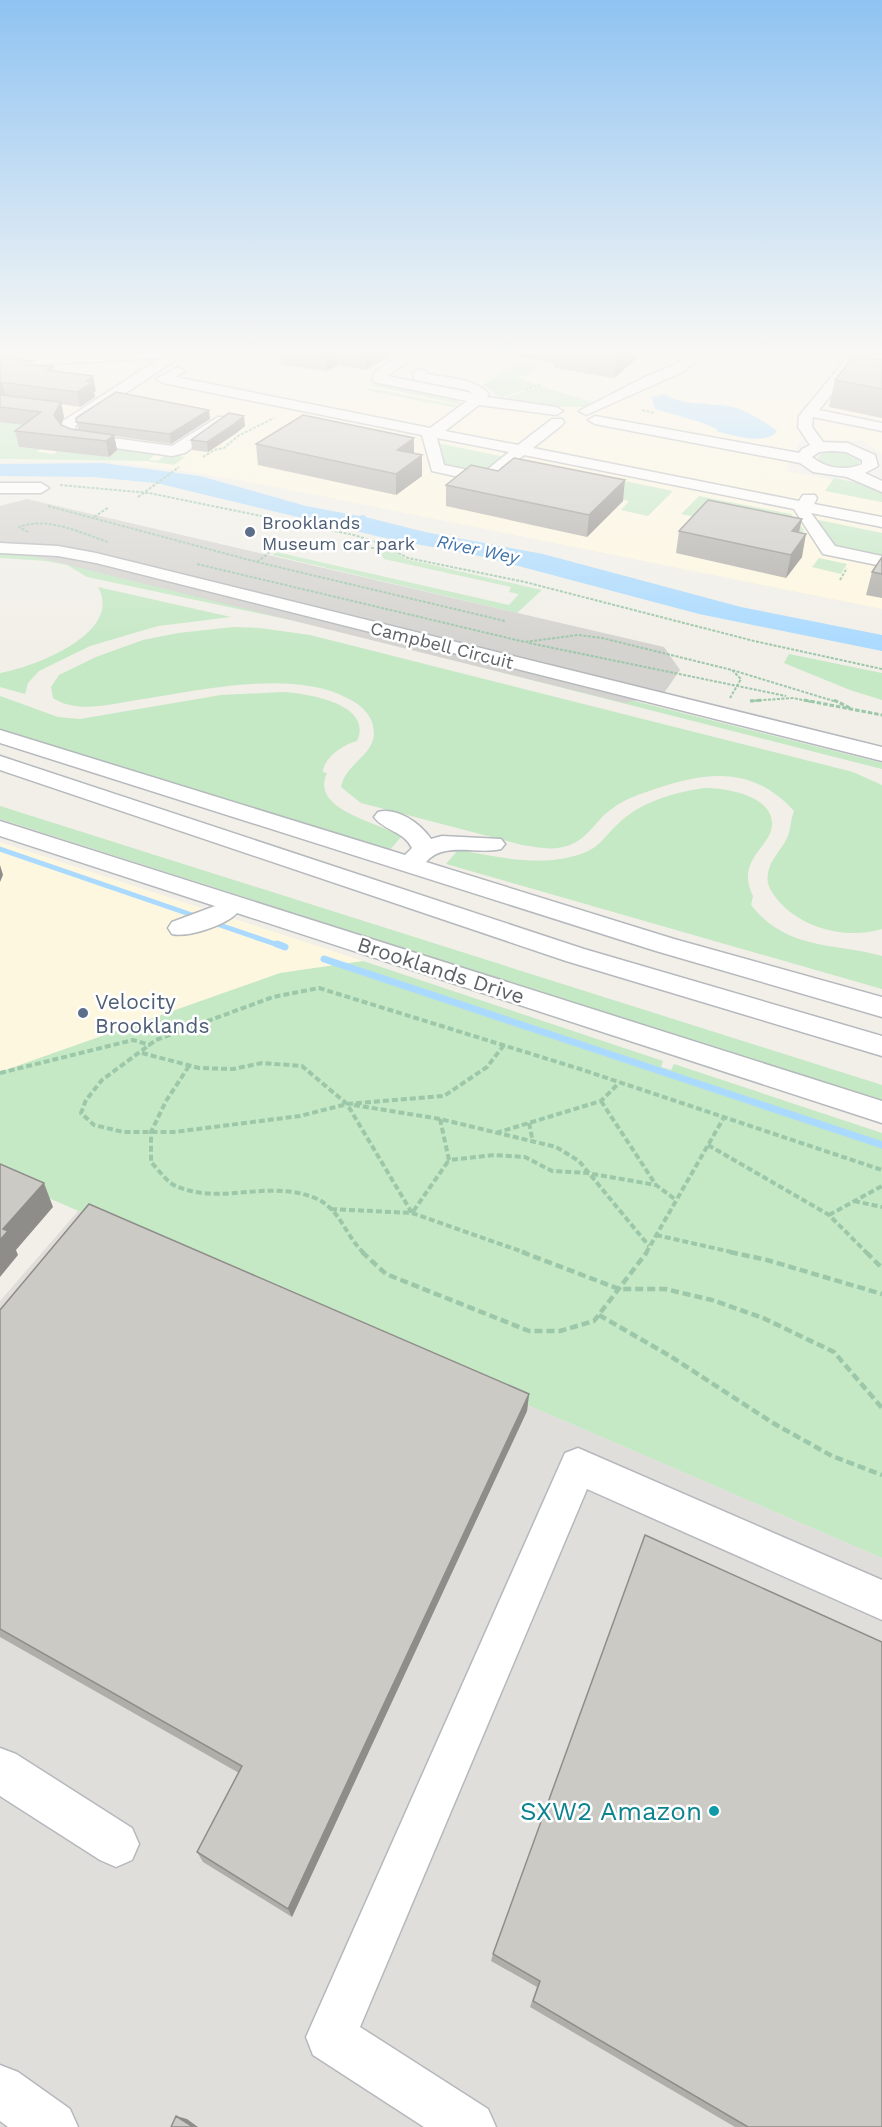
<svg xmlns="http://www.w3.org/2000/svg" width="882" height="2127" font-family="'Work Sans',sans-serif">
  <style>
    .commercial { fill: #fef7e0 }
    .industrial { fill: #e0deda }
    .green { fill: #c5e8c5 }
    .water { fill: #aadaff }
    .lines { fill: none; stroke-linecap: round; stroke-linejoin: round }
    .stream-far1 { stroke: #aadaff; stroke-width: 5 }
    .stream { stroke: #aadaff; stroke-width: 7 }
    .runway { fill: #d4d3d0; fill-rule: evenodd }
    .minor-casing { stroke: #b5b8bc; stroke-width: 3 }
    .path-far3 { stroke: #9cc7a9; stroke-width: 2; stroke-dasharray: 3 1.5; stroke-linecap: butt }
    .path-far2 { stroke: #9cc7a9; stroke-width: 3; stroke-dasharray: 4.5 2; stroke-linecap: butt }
    .path-far1 { stroke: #9cc7a9; stroke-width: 4; stroke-dasharray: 6 3; stroke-linecap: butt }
    .path { stroke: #9cc7a9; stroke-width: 4.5; stroke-dasharray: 8 4; stroke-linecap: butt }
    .minor { fill: #fff; fill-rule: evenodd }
    .wall { fill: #afaea9 }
    .shaded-wall { fill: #8f8d8a }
    .building { fill: #cccac5; stroke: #8f8d8a; stroke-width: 1.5 }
    .service-dot { fill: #5c6f8a; stroke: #fff; stroke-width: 2 }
    .culture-dot { fill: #0f9aa8; stroke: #fff; stroke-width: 2 }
    .labels { text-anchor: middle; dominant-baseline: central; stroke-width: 5; stroke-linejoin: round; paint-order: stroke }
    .far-service-label { font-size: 18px; fill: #4e5e75; stroke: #fff; text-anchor: start }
    .far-water-label { font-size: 18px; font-style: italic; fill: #4174aa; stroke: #fff }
    .far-street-label { font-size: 18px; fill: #5f6368; stroke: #fff }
    .street-label { font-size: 21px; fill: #5f6368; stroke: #fff }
    .service-label { font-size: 21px; fill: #4e5e75; stroke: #fff; text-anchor: start }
    .near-culture-label { font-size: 26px; fill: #0d838f; stroke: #fff; text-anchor: end }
  </style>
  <rect width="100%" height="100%" fill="#f1efe8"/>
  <path class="commercial" d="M0,353H882V454L862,441L800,440L786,471L833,480L826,491L882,502V609L277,487L185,471L108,461L0,460Z
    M0,842L363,961L280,973L0,1072Z"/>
  <path class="industrial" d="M78,1211L882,1558V2127H0V1301Z"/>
  <path class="green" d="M517,362L538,366L531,371L535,372L520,377L525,381L537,385L501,398L483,385Z
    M388,383L458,398V401L463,405L369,385Z
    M539,386L594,402L595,404L590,407H545L505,398Z
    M369,388L461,406L458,408L365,390Z
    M11,415L47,421L19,447L36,449L60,429L37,452L54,454L60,449L109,457L118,449L106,448L109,445L156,453L149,460L158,461L166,454L185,457L174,465L147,461L0,459V422Z
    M437,443L505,457L485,472H479L444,464Z
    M836,451L850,453L859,458L860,463C848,471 829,469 818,460L820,454Z
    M522,460L673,491L648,516L621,510L629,501L504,475Z
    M834,478L863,484L882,493V502L825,491Z
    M699,496L791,514L804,530L798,539L681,514Z
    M814,519L882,533V556L836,546Z
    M393,550L406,559L542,590L517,613L272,555L276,552L509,605L519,594L509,592L511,587L384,559L379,551Z
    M0,553H24L73,560L882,763V769L319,626L87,577L67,565L46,561L0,558Z
    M819,558L847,564L841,574L812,567Z
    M98,587L231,617L158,626L90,646L39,671L28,683L25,694L0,687V673C34,667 124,633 98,587Z
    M233,627L260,628L310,635L853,772L882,785V929C846,940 800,928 777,899C771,891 766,884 768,874C770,858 785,847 789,833C791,825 791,819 794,811C754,766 707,771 655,789C640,794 625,799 613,808C595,820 589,839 567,846C552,851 537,847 522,845L361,803L341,787C345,764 373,756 374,734C374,717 363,706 349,699C293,668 197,691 137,700C110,704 78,714 53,698L51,687L59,675L96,657L143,640L178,633Z
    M789,654L882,673V700L850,690L784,663Z
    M285,692C308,694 374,704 357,741C344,744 323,758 323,772L327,773C309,811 381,822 401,837L389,851L0,729V696L58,717L80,719L221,695Z
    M705,788C725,788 770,795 772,822C774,847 734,858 753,896L751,905C788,951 832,942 882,956V989L446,864L458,850C499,857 545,869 586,852C599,847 607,834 617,825C639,802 675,792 705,788Z
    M0,806L882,1085V1101L0,819Z
    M363,961L663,1061L661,1067L671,1070L674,1064L882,1133V1558L0,1177V1072L280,973Z"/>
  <path class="water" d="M665,394C684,407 711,402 733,407C744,409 768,424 777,431C766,446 733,435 718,432L717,429L700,422L655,409L652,397Z
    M103,463L200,476L306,506L359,516L363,515L366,516L365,517L425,532L543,554L741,607L882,635V651L699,614L484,557L385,538L156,483L92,477L0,476V464Z"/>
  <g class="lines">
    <path class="stream-far1" d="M0,849L198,917
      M211,922L281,946"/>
    <path class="stream" d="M277,944L285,947
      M324,959L882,1145"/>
    <path class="runway" d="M27,499L664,647L680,670L664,693L625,703L0,548V506Z"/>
    <defs>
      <path id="minor" d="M114,353L177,354L173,362L75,426L76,433L172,446L218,417H228L230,420L185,453L172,456L80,443C70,441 65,439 60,431L63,421L160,358L0,367V359Z
        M405,353H420L387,376L472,393L468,390L415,380L413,373L420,369L425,370L427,374C447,378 475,378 489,394L487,397L556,407L563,411L556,415L479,405L445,431L518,445L552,419H562L564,422L562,425L533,448L799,501L803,495H815L817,498L814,504L882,517V527L811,513L835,546L882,556V566L823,554L794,509L524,455L492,481L486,483L432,471L422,435L163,383L156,379L178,367L185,371L176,377L430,428L467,401L374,382L372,379L376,371ZM437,438L509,452L483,473L444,465Z
        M691,353H704L685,371L586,415L579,411L645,377L675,365Z
        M852,357L882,361V369L855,365L819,410L882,423V431L813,417L812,427L823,442L848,443L875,455L878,466L865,473L882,481V492L847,477L813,472L800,463L595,424L588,420L595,416L799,453L802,449L810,445L798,427L799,416L847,358ZM831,451L846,452L862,460V464C846,471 826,469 812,457L819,452Z
        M0,483H41L49,488L41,493H0Z
        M0,543L58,546L96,553L882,747V761L96,563L58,556L0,553Z
        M0,730L405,855L412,848C404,831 384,831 374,817L378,812C397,807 420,823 431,839L442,836L501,839L505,844L501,849C477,855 444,841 426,862L674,939L882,997V1017L656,951L0,743Z
        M0,756L584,949L882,1036V1056L566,961L0,770Z
        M0,821L882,1101V1123L237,913C226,925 188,938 172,934L168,928L172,922L215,906L0,836Z
        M578,1448L882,1580V1620L587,1489L360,2027L488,2109L496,2127H424L313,2055L306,2037L565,1453Z
        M0,1748L16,1754L132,1828L139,1844L132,1860L116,1867L100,1860L0,1796Z
        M0,2065L18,2072L70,2109L78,2127H8L0,2121Z"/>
    </defs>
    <use href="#minor" class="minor-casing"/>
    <path class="path-far3" d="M525,390L541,384
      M642,410L655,413
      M203,457L214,450L224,448L238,436L274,418
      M60,485L149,493L354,535L382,544L408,558L525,582L754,641L882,669
      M138,497L179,467
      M48,506L257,562L505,621
      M94,517L109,507
      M28,532L19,527C47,516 81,533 108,542
      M371,548H391
      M257,562L279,545
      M197,564L525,642L578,635L602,638L732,670L837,702
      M840,580L847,568
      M529,643L786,696
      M730,698L741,679L732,670
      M750,701L793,698L812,702"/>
    <path class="path-far2" d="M804,700L882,715
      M834,700L850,708
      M750,701L763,700"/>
    <path class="path-far1" d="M504,1045L487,1067L444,1096L347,1104L300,1116L174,1132H123L94,1125L81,1113L86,1100L102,1080L156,1040L273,997L319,988L580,1069L882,1170
      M142,1053L199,1068L233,1069L262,1063L302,1066L347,1104L412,1213L449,1160
      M189,1066L166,1101L151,1132V1162C158,1169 168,1184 178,1187C224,1205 268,1179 315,1198C341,1209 345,1236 364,1253
      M0,1073L133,1040L150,1045
      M601,1101L656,1185L676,1200
      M354,1105L440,1119L556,1147L579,1161L649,1246
      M440,1119L449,1160L494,1155L525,1157L552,1171L587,1173L656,1185
      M529,1123L533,1142
      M496,1133L601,1101L619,1083
      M708,1145L829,1215L867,1253
      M854,1201L882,1207
      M331,1209L412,1213L526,1253
      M829,1215L882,1186
      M656,1235L736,1253
      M646,1253L723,1119"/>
    <path class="path" d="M362,1252L386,1274L529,1331H560L594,1321L647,1252
      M522,1252L619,1289H665L712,1300L763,1318L834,1352L882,1408
      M730,1252L767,1260L882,1294
      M866,1252L882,1268
      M599,1315L670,1356L773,1423L832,1456L882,1475"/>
    <use href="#minor" class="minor"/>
  </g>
  <path class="wall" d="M280,353H394L366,370L338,365L327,371L281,365Z
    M521,353H643L614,378L554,368V363L521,357Z
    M0,357L34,364L53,367L54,371L96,391L94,392L95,397L80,407L61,404L64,417L61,424L71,429H78L76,418L210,419L171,444L114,436L117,450L109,457L19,447L15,431L24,425L0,422Z
    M882,360V418L829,407L835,380Z
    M245,426L235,434L208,452L192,450L191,440Z
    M414,438V453L422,455V476L396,495L258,465L256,444Z
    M446,485L623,501L587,537L446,506Z
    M679,531L799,533L802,557L786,578L676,553Z
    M882,557V598L866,595L872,572Z
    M0,1310L529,1394L527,1411L292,1917L203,1862L197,1852L239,1773L0,1637Z
    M493,1954L882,2127H735L530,2007L537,1987L491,1961Z"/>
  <path class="shaded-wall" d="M325,353H337L338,365L327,371Z
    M365,353H394L366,370Z
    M618,353H643L614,378L616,355Z
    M93,376L96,391L94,392L95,397L80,407L77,392L86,381Z
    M0,382H2L6,397L0,398Z
    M61,402L64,417L58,430L54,415Z
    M209,410L210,419L171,444L170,434Z
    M244,416L245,426L235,434L208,452L207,442Z
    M114,435L117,450L109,457L106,441Z
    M414,438V458L397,450Z
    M422,455V476L396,495V474Z
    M625,480L623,501L587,537L589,515Z
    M802,519L797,541L792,531Z
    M806,534L802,557L786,578L791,555Z
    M0,865L3,875L0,882Z
    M44,1183L53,1207L16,1250L18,1255L0,1277V1240L3,1229Z
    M529,1394L527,1411L292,1917L288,1909Z
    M176,2116L187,2119L198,2127H193Z"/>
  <path class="building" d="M854,356L882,360V389L835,380Z
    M0,357L33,361L26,364L53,367L47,370L93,376L86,381L93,382L77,392L0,382Z
    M116,392L209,410L170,434L76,422V418Z
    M0,395L61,402L54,415L61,425L71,429L114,435L106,441L15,431L41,412L0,407Z
    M229,413L244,416L234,424L207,442L191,440Z
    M303,415L414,438L397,450L422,455L396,474L256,444Z
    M514,458L625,480L589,515L446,485L471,465L498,471Z
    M708,500L802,519L792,531L806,534L791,555L679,531Z
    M882,557V574L872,572Z
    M0,1164L44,1183L3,1229L8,1231L0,1240Z
    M89,1204L529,1394L288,1909L197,1852L242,1766L0,1629V1310Z
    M645,1535L882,1642V2127H748L533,2001L540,1981L493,1954Z
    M176,2116L193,2127H171Z"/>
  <linearGradient id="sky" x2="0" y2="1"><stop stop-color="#8fc3f1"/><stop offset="0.54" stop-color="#f9f8f5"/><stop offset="1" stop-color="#f9f8f5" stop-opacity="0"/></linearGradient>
  <rect width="882" height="651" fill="url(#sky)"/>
  <g class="service-dot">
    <circle cx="250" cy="532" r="6"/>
    <circle cx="83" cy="1013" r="6"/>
  </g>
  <circle class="culture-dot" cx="714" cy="1811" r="6"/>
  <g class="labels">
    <g class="far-service-label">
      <text x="262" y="522">Brooklands<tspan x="262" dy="21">Museum car park</tspan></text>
    </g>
    <g class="far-water-label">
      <text transform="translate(478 549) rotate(12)">River Wey</text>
    </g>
    <g class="far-street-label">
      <text transform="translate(442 645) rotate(14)">Campbell Circuit</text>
    </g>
    <g class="street-label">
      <text transform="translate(441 970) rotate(18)">Brooklands Drive</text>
    </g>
    <g class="service-label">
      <text x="95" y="1001">Velocity<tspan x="95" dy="24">Brooklands</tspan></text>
    </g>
    <g class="near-culture-label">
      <text x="702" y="1811">SXW2 Amazon</text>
    </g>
  </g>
</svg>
